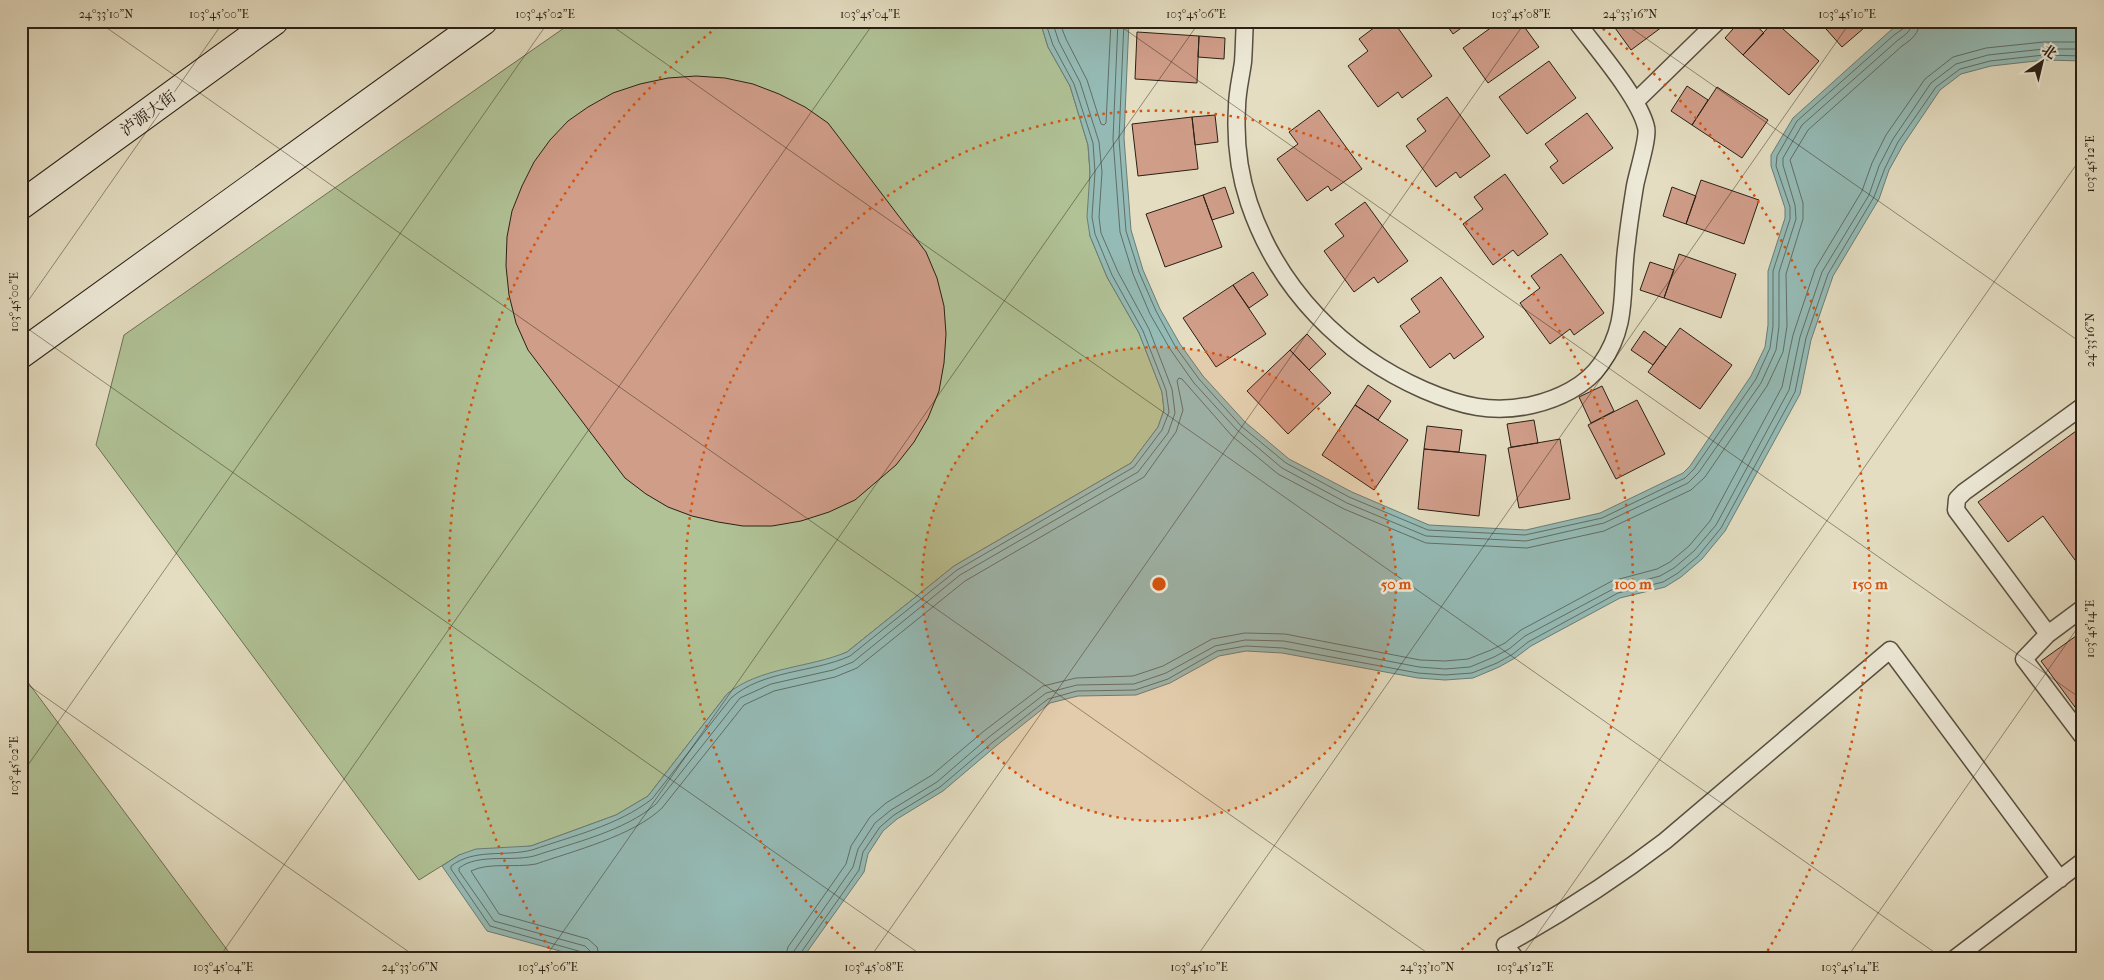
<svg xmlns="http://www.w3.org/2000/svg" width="2104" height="980" font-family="'IM FELL French Canon','Noto Serif SC',serif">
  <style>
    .green { fill: #b0c296; stroke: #6d7156 }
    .water { fill: #95bbb6; stroke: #6a7d76 }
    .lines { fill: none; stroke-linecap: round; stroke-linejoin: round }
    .shore { stroke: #606e66; stroke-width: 1 }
    .building { fill: #d09d89; stroke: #2a2015 }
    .lane-casing { stroke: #584f40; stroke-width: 19 }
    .secondary-casing { stroke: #2a2015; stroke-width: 30 }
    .lane { stroke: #ede9d7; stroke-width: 16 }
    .secondary { stroke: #ede9d7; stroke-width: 28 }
    .ticks { fill: none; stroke: #2a2015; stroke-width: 1; stroke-opacity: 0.45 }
    .ring { fill: none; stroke: #d5530d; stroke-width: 2.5; stroke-dasharray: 2.5 5 }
    .labels { text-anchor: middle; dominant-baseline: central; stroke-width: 5; stroke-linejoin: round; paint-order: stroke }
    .street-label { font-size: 16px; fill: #2a2015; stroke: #ede9d7 }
    .centre { fill: #d5530d; stroke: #ede9d7; stroke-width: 2.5 }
    .ring-label { font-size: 15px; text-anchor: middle; font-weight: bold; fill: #d5530d; stroke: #ede9d7; stroke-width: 5; stroke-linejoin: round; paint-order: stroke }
    .neatline { fill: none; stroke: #2a2015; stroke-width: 2 }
    .ticks-label { font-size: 12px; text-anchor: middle; fill: #2a2015 }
  </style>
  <rect width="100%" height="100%" fill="#e4ddc1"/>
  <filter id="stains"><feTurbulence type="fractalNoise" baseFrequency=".004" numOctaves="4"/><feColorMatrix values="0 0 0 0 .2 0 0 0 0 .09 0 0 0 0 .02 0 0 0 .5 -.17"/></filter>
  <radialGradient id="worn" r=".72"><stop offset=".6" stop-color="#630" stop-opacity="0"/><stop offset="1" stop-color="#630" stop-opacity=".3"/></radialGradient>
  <path class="green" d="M574,21H1040L1048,47L1070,86L1088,145L1090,172V236L1107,277L1139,333L1162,392L1164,410L1158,427L1131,463L954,566L847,652L831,659L734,689L727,694L648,796L616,815L531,846L459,855L419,880L96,445L124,335Z
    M21,673L234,959H21Z"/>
  <path class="water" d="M1040,21H1129L1124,138L1131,230L1143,270L1160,309L1180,344L1203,376L1245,422L1289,459L1352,492L1429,525L1526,530L1600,513L1683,473L1690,466L1751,376L1765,347L1768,325V271L1785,218V208L1771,166V155L1793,118L1891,30L1901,24V21H2083V61L2045,60L1991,66L1961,74L1940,90L1903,145L1889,170L1879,199L1833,276L1811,340L1800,394L1725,531L1702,559L1681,577L1665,587L1620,598L1531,646L1515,658L1499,667L1473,678L1445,680L1418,678L1282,653L1246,651L1219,656L1170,683L1136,695L1078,696L1050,703L996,746L943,791L897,819L883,831L868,854L864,872L802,959H589L487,931L442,866L459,855L476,849L531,846L616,815L648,796L727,694C760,667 809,668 847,652L954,566L1131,463L1158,427L1164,410L1162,392L1139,333L1107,277L1090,236L1087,217L1090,172L1088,145L1070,86L1048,47Z"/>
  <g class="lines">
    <path class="shore" d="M1059,21L1066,39L1087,80L1101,124L1104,125L1106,123L1111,21
      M1118,21L1113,139L1120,232L1133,274L1150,314L1170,349L1194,383L1237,430L1282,468L1347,503L1426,536L1526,541L1604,523L1688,483L1699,472L1761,383L1776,350L1779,326V272L1796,219L1795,205L1783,165V158L1802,125L1898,40C1906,34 1912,31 1912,21
      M1124,21L1119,139L1126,231L1139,272L1156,311L1175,346L1199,379L1241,426L1286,463L1349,497L1428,530L1525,535L1602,518L1685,478L1694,469L1756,379L1770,348L1773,326V271L1790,219V207L1776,166L1777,156L1797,121L1894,35L1904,28L1906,21
      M586,959L585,954L582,952L490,926L451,869V866C475,848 504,857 532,850C572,836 617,826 652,799L731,698C763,670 812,673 850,656L957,570L1134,467L1162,430L1169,412L1166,390L1143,331L1112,275L1095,234L1092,217L1095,172L1093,143L1074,84L1053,45L1045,21
      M592,959L590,951L585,946L494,921L459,871V868C479,853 510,862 534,856C573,843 625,831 656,804L740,698L771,684L833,670L853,662L960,575L1138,472L1168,433L1175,413L1172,389L1149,329L1118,272L1101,233L1099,217L1102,172L1099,142L1080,82L1059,42L1052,21
      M600,959L597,947L588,939L499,914L471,871C489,862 515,868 536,864C573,851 633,836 662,808L744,705L774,691L835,677L857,668L965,581L1144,477L1176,432L1183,410L1177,381L1179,378L1182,379L1232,436L1278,474L1344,509L1426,543L1527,548L1604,531L1691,490L1705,477L1767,386L1783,352L1787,326L1786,274L1803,219V203L1790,160L1808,130L1902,46C1912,39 1919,34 1920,21
      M785,959L788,947L846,864L851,846L870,817L886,803L932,775L984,731L1043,686L1076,678L1133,676L1163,666L1212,639L1245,633L1285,634L1420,660L1445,661L1468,659L1491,650L1505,643L1521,630L1612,581L1657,569L1670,562L1689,546L1710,521L1782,387L1793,335L1815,269L1862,191L1872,163L1886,135L1925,79L1953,57L1986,48L2044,42H2083
      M792,959L794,951L853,867L858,849L875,823L891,810L937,782L989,737L1046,693L1077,685L1134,684L1166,673L1215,646L1245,640L1284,641L1419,667L1445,669L1470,667L1494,657L1509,649L1525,636L1615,588L1660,576L1674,568L1694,551L1716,525L1789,390L1800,337L1822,272L1869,195L1879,166L1893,139L1931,83L1956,64L1988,55L2044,49H2083
      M799,959L800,954L859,870L863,852L880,827L894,815L940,787L993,742L1048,699L1077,691L1135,690L1168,679L1217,651L1246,646L1283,648L1418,673L1445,675L1472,673L1497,663L1513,654L1528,642L1618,593L1663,582L1678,573L1698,556L1721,528L1795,392L1806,338L1828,274L1874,197L1885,168L1898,142L1936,87L1960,69L1990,61L2044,55L2083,56"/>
  </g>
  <path class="building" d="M868,21H883L874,28Z
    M1312,21H1325L1316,28Z
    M1383,21H1393L1432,76L1402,98L1398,92L1378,107L1348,66L1368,51L1359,39Z
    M1444,21H1471L1453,34Z
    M1500,21H1520L1539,47L1488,83L1463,48Z
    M1610,21H1670L1631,50Z
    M1740,21H1751L1764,33L1743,55L1725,38Z
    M1774,21L1819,61L1789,95L1743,55Z
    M1819,21H1872L1842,47Z
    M1137,32L1199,36L1197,83L1135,79Z
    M1199,36L1225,38L1224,59L1198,57Z
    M1549,61L1576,98L1527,134L1499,97Z
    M696,76L725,78L753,84L779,94L805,107L828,123L926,252L937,278L944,306L946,334L944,363L939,391L928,418L914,442L896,465L855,500L829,512L801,521L772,526H743L718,522L692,516L668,507L646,494L625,478L528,350L516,323L509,295L506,266L507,237L512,211L522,186L534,162L550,140L568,121L588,107L613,93L640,84L668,78Z
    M1687,86L1708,100L1692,125L1671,111Z
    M1717,87L1768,120L1742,158L1692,125Z
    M1447,97L1490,156L1460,178L1456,172L1436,187L1406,146L1426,131L1417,119Z
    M1319,110L1362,169L1331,191L1328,186L1307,201L1277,159L1298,144L1289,132Z
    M1587,113L1613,148L1563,184L1550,167L1558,161L1545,144Z
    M1215,115L1218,142L1195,145L1192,117Z
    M1192,117L1198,169L1138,176L1132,124Z
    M1505,174L1548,234L1518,256L1513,250L1493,265L1463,224L1483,209L1474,197Z
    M1701,180L1759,200L1744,244L1686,224Z
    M1225,187L1234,213L1212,220L1203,195Z
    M1672,187L1696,196L1686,224L1663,216Z
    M1203,195L1222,247L1165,267L1146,214Z
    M1365,202L1408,261L1378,283L1374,277L1354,292L1324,251L1344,236L1335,224Z
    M1561,254L1604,313L1574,335L1570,329L1550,344L1520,303L1540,288L1531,276Z
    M1679,254L1736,274L1721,318L1664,298Z
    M1650,262L1674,270L1664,298L1640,290Z
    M1253,272L1268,295L1249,308L1233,285Z
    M1441,277L1484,337L1454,359L1450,353L1430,368L1400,326L1420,312L1411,299Z
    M1233,285L1266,334L1216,367L1183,318Z
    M1680,328L1732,365L1700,409L1648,372Z
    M1644,331L1666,347L1653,365L1631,350Z
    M1307,334L1326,354L1309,370L1290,350Z
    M1290,350L1331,393L1288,434L1247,391Z
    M1368,385L1391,401L1378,420L1355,405Z
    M1602,386L1614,411L1591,423L1579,397Z
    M1637,400L1665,454L1616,479L1588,425Z
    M1355,405L1408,440L1374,490L1322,455Z
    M1534,420L1538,443L1511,447L1507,424Z
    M1427,426L1462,430L1459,452L1424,449Z
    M2083,426V571L2043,516L2008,542L1978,502Z
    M1560,439L1570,499L1519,508L1508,448Z
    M1424,449L1486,455L1479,516L1418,509Z
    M2083,631V718L2041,661Z"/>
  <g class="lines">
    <defs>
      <path id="lane" d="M1245,21C1244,35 1244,49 1243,62C1241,77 1237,92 1237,107C1235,139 1239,173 1249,203C1278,289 1342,354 1424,390C1461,406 1492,414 1532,405C1558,399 1586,386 1601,364C1630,323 1620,287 1627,242C1629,223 1632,205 1635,186C1637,174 1649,137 1646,127C1639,97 1595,47 1576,21
        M1635,102L1718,21
        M2083,608L2048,634L2024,659L2083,737
        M2048,634L1956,510L1957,499L1964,492L2083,406
        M1516,959L1505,945C1561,914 1614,880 1665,841L1890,650L2060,879
        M1954,959L2083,861"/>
      <path id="secondary" d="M21,205L274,21
        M21,354L483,21"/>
    </defs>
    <use href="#lane" class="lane-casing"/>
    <use href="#secondary" class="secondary-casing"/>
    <use href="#lane" class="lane"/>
    <use href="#secondary" class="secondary"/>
  </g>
  <path class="ticks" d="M97,21L1436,959M605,21L1944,959M1113,21L2083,700M1621,21L2083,344M21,311L224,21M21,324L927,959M21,680L419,959M21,775L549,21M218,959L875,21M544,959L1200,21M869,959L1526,21M1195,959L1851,21M1520,959L2083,155M1846,959L2083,620"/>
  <circle cx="1159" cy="584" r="237" fill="#d5530d" fill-opacity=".12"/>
  <g class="ring">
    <circle cx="1159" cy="584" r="237"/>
    <path d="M867 958A474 474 0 1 1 1451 958"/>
    <path d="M553 955A711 711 0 0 1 721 24M1597 24A711 711 0 0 1 1765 955"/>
  </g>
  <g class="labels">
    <g class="street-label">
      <text transform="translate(148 113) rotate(-36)">泸源大街</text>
    </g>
  </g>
  <circle cx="1159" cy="584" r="8" class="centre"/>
  <g class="ring-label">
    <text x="1396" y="589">50 m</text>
    <text x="1633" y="589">100 m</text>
    <text x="1870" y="589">150 m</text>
  </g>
  <rect width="2104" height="980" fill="none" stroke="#e4ddc1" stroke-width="55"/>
  <g transform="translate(2042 62) rotate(35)" stroke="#ede9d7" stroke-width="4" paint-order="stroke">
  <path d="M0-4L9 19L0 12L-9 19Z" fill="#2a2015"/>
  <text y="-8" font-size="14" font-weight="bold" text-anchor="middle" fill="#2a2015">北</text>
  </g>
  <rect x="28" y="28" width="2048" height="924" class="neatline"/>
  <g class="ticks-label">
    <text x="106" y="18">24°33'10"N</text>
    <text x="219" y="18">103°45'00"E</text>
    <text x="545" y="18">103°45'02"E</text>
    <text x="870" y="18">103°45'04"E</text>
    <text x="1196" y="18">103°45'06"E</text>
    <text x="1521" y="18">103°45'08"E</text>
    <text x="1630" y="18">24°33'16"N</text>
    <text x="1847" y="18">103°45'10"E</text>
    <text transform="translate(2090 164) rotate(-90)" y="4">103°45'12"E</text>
    <text transform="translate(14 302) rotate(-90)" y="4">103°45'00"E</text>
    <text transform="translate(2090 340) rotate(-90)" y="4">24°33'16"N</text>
    <text transform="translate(2090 629) rotate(-90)" y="4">103°45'14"E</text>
    <text transform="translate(14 766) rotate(-90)" y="4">103°45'02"E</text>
    <text x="223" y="971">103°45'04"E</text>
    <text x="410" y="971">24°33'06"N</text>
    <text x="548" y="971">103°45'06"E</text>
    <text x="874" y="971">103°45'08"E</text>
    <text x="1199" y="971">103°45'10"E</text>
    <text x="1427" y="971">24°33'10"N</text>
    <text x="1525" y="971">103°45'12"E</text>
    <text x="1850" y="971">103°45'14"E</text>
  </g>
  <rect width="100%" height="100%" filter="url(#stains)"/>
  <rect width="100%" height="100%" fill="url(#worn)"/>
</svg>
